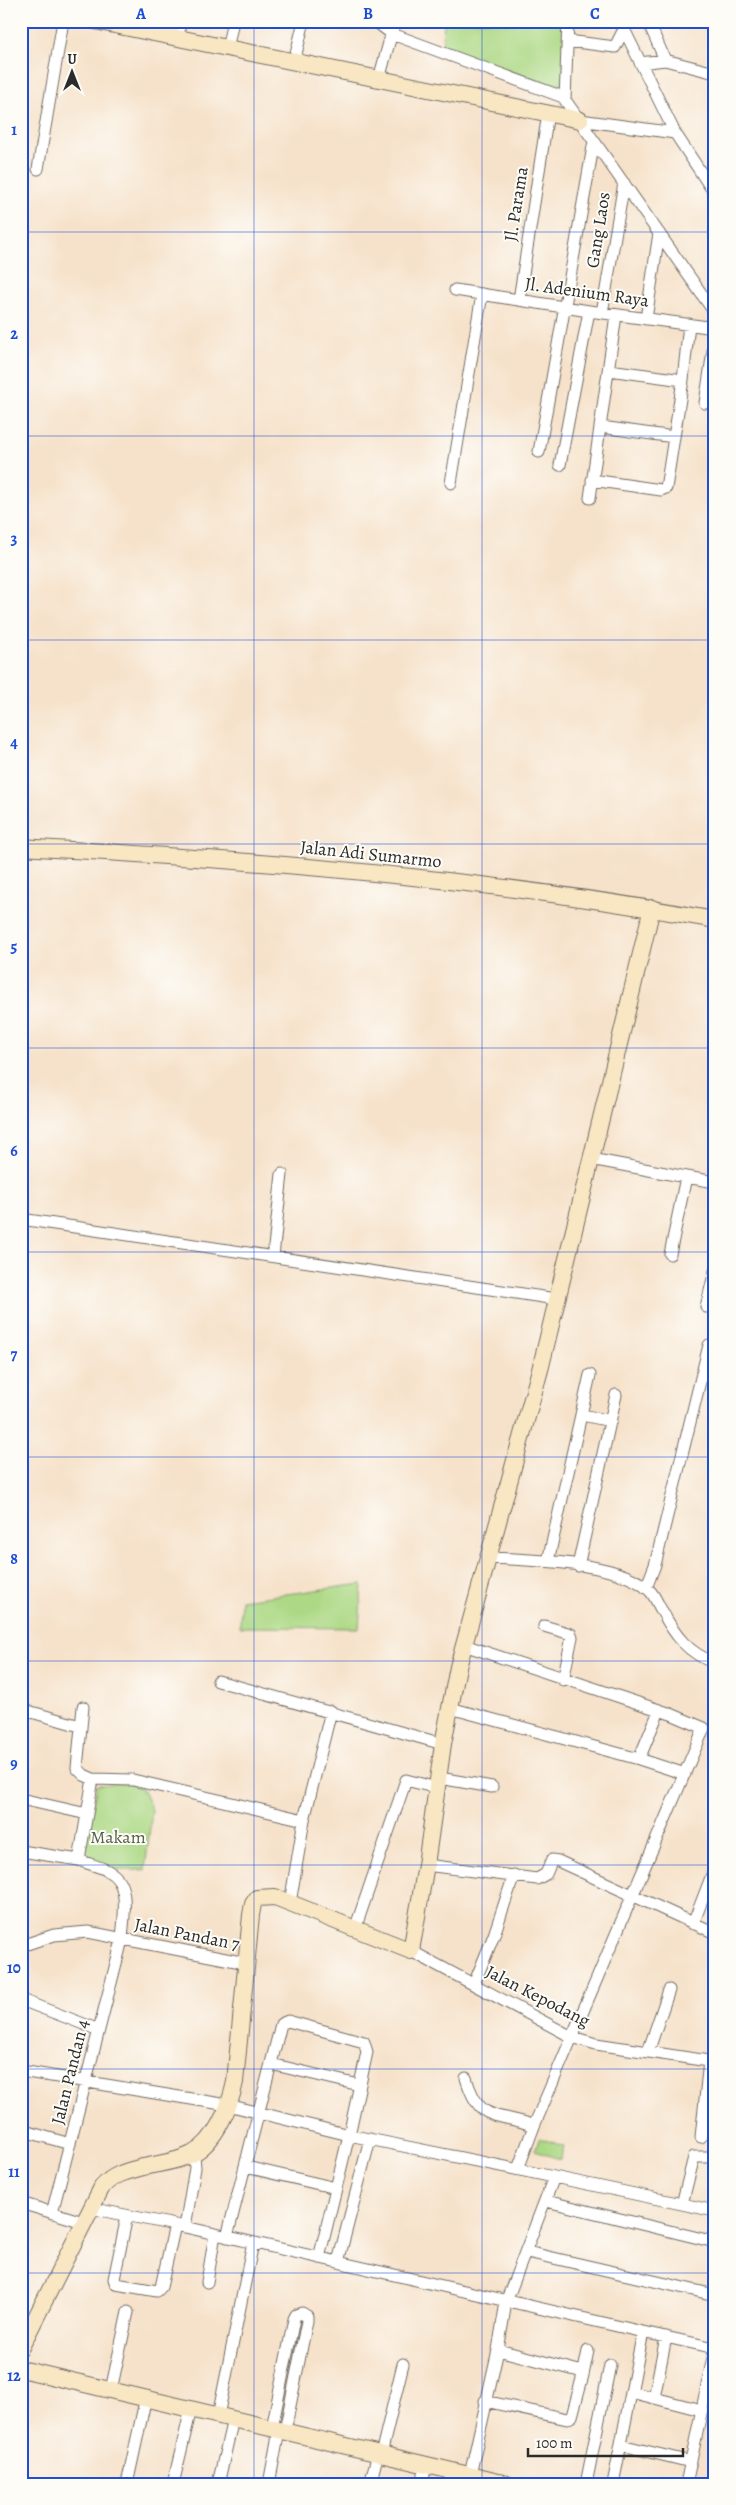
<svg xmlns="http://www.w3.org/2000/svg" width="736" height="2505" font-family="Alegreya,serif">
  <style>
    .green { fill: #add986; stroke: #6c8258 }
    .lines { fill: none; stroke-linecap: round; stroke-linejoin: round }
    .stream { stroke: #4ab1c9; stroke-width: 3 }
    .street-casing { stroke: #726b63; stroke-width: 13 }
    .secondary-casing { stroke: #726b63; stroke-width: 18 }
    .street { stroke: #fff; stroke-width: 11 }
    .secondary { stroke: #f9e7c3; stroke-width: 16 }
    .grid { fill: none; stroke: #1d4ed8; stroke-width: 1; stroke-opacity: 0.55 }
    .labels { text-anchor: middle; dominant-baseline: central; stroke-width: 4; stroke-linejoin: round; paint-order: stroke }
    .street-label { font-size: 18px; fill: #2b2b2b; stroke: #fdfcf7 }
    .park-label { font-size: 18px; fill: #525f46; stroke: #fdfcf7 }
    .neatline { fill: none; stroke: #1d4ed8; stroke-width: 2 }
    .grid-label { font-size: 16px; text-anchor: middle; font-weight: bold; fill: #1d4ed8 }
  </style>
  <rect width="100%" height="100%" fill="#fdfcf7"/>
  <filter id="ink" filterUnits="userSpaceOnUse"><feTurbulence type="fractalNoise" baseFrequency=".02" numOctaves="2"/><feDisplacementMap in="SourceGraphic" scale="10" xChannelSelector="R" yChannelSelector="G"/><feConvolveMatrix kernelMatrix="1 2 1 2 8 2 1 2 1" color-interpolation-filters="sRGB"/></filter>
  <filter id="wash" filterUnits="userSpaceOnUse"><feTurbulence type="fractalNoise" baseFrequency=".0096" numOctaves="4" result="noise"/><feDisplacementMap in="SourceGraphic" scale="20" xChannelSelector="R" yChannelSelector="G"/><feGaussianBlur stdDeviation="1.12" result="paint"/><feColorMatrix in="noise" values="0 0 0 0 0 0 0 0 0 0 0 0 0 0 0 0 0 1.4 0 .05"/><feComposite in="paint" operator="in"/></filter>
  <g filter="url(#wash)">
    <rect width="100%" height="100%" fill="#f6e2ca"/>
    <path class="green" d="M444,21H567L563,89L442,50Z
      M362,1584L359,1628L240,1627L241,1600Z
      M126,1783L141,1787L152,1810L145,1870H119L83,1858L97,1785Z
      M539,2138L564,2146L560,2159L535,2151Z"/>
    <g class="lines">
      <path class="stream" d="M628,21L645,59
        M707,172L715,183"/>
    </g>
  </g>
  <g filter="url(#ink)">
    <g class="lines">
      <defs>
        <path id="street" d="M375,21L392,34L563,97L715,313
          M620,21L675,133L715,194
          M648,21L665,60
          M177,38L181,21
          M568,41L615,47L624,29
          M227,49L233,21
          M294,62L304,21
          M640,63L665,60L715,73
          M379,79L395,21
          M565,100L568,21
          M580,120L675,133
          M38,169L63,21
          M455,290L589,311L715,328
          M519,300L548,113
          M602,313L624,183
          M646,319L659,233
          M609,370L683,380
          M705,403L715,338
          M601,427L674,437
          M539,452L594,141
          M560,465L589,311
          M592,480L661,490L666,488L683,380L689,324
          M451,483L482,294
          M590,498L616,315
          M591,1159L686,1177L670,1254
          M686,1177L715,1182
          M21,1219L556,1299
          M273,1256L282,1174
          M706,1307L715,1271
          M582,1415L611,1421
          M488,1558C528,1560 621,1561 650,1591C655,1596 658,1605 662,1611C675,1636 688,1653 715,1663
          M548,1561L590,1375
          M578,1566L616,1395
          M646,1588L655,1565L709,1345
          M544,1626L571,1634L572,1637L563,1680
          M464,1645L671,1714L704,1728L534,2126L518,2169
          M218,1681L443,1744
          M83,1707L77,1768L84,1775L93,1779
          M450,1708L639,1759L685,1774
          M21,1709L80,1726
          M639,1759L659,1711
          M439,1778L492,1787
          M21,1799L87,1814
          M21,1851L79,1860
          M426,1865L537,1879L546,1874L552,1860L558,1861L715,1933
          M290,1903L304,1820L331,1711
          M693,1924L715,1867
          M355,1929L406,1780L437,1788
          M21,1946L54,1935L88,1932L246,1963
          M411,1951L572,2037L596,2044L715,2062
          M474,1984L494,1935L514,1875
          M24,2001L99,2030
          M648,2052L669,1990
          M271,2064L359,2085
          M21,2071L228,2105L349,2135L367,2052L364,2042L288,2021L281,2024L227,2237
          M466,2078C480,2125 496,2111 534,2126
          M21,2130L70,2144
          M701,2137L709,2061
          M246,2167L336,2188
          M554,2177L715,2211
          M546,2201L715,2242
          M21,2203L83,2222
          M682,2204L694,2157H715
          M90,2208L185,2227L643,2332L613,2484
          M52,2213L122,1940C123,1918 132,1883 108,1871C99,1866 88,1864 79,1860L93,1779L133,1780L304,1820
          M127,2216L114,2279L116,2284L157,2291L161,2287L175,2225
          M185,2227L195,2168L194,2154
          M527,2252L715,2295
          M319,2258L349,2135L554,2177L506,2302L498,2350L468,2484
          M338,2262L370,2139
          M207,2282L215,2234
          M643,2332L715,2348L686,2484
          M583,2375L588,2351
          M111,2390L128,2312
          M631,2392L701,2410
          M654,2398L666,2337
          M485,2401L567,2419L572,2416L583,2375L579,2371L498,2350
          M218,2416L253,2243
          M272,2428L294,2319L296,2315L302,2313L307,2316V2321L285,2431
          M621,2445L691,2462
          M381,2454L403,2364
          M127,2484L146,2397
          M173,2484L191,2409
          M218,2484L233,2419
          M269,2484L279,2430
          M370,2484L378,2453
          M422,2484L426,2465
          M586,2484L610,2365"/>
        <path id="secondary" d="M95,21L580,120
          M21,847C253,860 486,878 715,920
          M21,2347L102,2187C113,2174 128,2171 143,2167C160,2163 177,2162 192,2154C216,2142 230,2106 235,2082L251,1915L253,1904L257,1898L275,1897L411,1951L426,1865L443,1744L458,1667L541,1366L652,908
          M21,2369L507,2484"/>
      </defs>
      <use href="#street" class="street-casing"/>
      <use href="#secondary" class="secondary-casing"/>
      <use href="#street" class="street"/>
      <use href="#secondary" class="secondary"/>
    </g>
  </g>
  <path class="grid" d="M254,21V2484M482,21V2484M21,232H715M21,436H715M21,640H715M21,844H715M21,1048H715M21,1252H715M21,1457H715M21,1661H715M21,1865H715M21,2069H715M21,2273H715"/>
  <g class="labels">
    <g class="street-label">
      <text transform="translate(516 204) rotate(-81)">Jl. Parama</text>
      <text transform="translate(598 230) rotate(-81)">Gang Laos</text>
      <text transform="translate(587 292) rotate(8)">Jl. Adenium Raya</text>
      <text transform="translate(371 854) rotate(6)">Jalan Adi Sumarmo</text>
      <text transform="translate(187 1934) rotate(11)">Jalan Pandan 7</text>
      <text transform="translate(538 1996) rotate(27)">Jalan Kepodang</text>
      <text transform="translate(70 2072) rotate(-76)">Jalan Pandan 4</text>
    </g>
    <g class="park-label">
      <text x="118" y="1837">Makam</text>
    </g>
  </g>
  <rect width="736" height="2505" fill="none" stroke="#fdfcf7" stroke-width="55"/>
  <g transform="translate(72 72)" stroke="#fdfcf7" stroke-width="4" paint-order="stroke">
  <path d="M0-4L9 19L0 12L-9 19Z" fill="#2b2b2b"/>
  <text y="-8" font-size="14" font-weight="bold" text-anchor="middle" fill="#2b2b2b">U</text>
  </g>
  <path d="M528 2448v8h155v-8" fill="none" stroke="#2b2b2b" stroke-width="2.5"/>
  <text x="536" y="2448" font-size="15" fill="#2b2b2b" stroke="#fdfcf7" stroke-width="4" paint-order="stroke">100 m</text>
  <rect x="28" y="28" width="680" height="2450" class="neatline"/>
  <g class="grid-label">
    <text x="141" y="19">A</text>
    <text x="368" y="19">B</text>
    <text x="595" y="19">C</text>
    <text x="14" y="135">1</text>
    <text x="14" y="339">2</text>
    <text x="14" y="544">3</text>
    <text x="14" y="748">4</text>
    <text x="14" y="952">5</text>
    <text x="14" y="1156">6</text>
    <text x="14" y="1360">7</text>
    <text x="14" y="1564">8</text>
    <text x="14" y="1769">9</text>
    <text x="14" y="1973">10</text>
    <text x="14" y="2177">11</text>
    <text x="14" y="2381">12</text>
  </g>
</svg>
